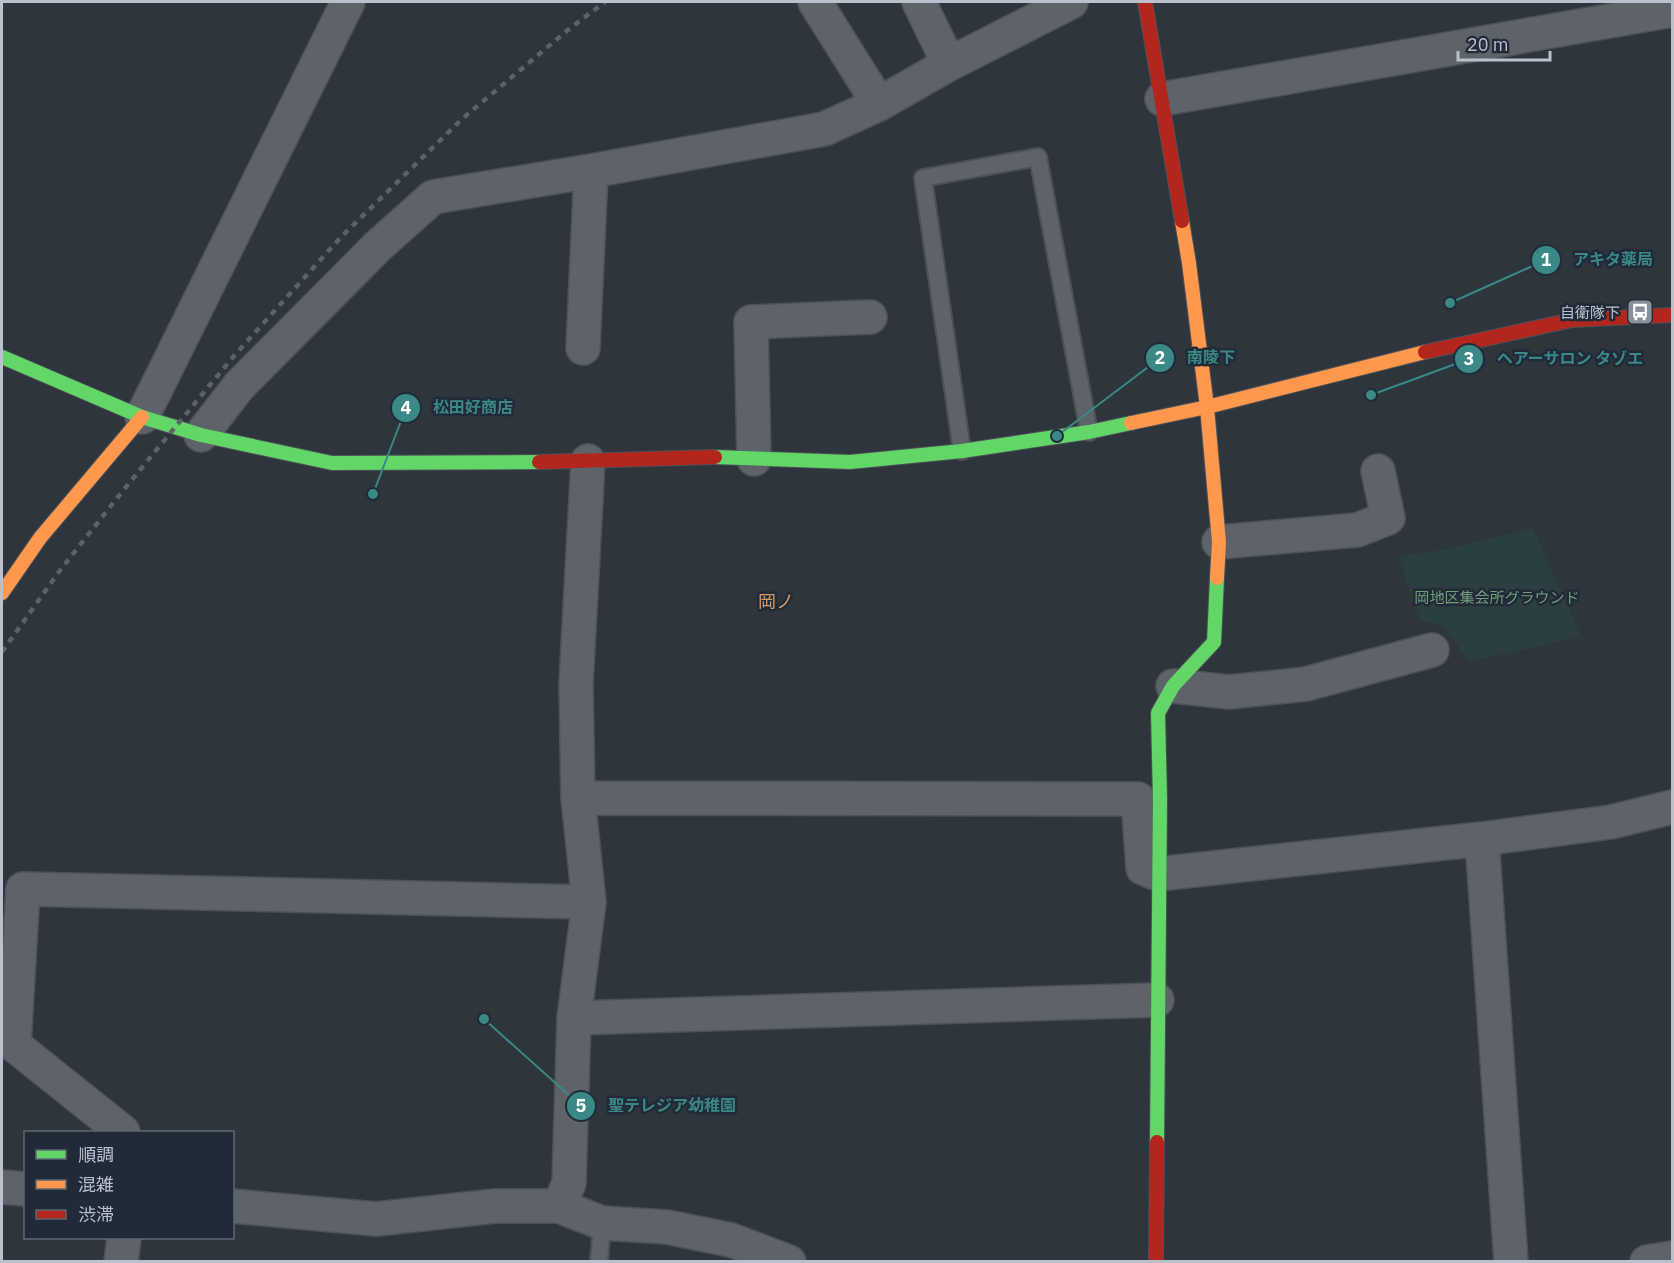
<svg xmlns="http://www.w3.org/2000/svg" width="1674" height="1263" font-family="'IBM Plex Sans','Noto Sans JP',sans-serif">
  <rect width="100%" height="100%" fill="#2e353d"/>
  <!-- green -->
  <path fill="#2b3f43" d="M1533 529 1581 637 1469 662 1445 628 1419 619 1398 556 1436 551Z"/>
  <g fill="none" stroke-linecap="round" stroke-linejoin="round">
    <defs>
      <path id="lane" d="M962 451 923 178 1038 157 1089 432
        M599 1262 602 1223"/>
      <path id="street" d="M815 2 879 104
        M919 2 949 64
        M1162 99 1672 10
        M583 348 591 171
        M142 417 348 2
        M201 435 239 386 378 246 433 197 591 171 824 129 879 104 949 64 1071 2
        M754 459 751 322 870 317
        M1219 542 1357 530 1388 518 1378 471
        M1173 686 1229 692 1306 684 1432 650
        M578 798 1138 799 1143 868 1158 874 1482 839 1611 822 1672 807
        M1482 839 1511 1262
        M574 1018 1157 1000
        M123 1132 14 1045 23 889 589 902
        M2 1187 26 1189
        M232 1206 376 1219 495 1206H559L602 1223 667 1227 731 1240 789 1262
        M559 1206 569 1183 574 1018 589 902 578 798 576 684 588 461
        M121 1262 124 1238
        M1647 1262 1672 1258"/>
      <path id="fast" d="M2 357 142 417 201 435 332 463 539 462
        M715 457 850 462 962 451 1089 432 1131 423
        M1157 1142 1160 799 1158 713 1173 686 1214 642 1217 578"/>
      <path id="slow" d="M1182 221 1189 263 1207 407 1219 542 1217 578
        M1131 423 1207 407 1425 352
        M2 593 40 538 142 417"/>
      <path id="jam" d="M1145 2 1182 221
        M1425 352 1572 320 1672 315
        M539 462 715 457
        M1156 1262 1157 1142"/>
    </defs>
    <!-- lane casing -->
    <use href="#lane" stroke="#4d5157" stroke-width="20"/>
    <!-- street casing -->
    <use href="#street" stroke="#4d5157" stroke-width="36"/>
    <!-- fast casing -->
    <use href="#fast" stroke="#4d5157" stroke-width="16"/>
    <!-- slow casing -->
    <use href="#slow" stroke="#4d5157" stroke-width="16"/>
    <!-- jam casing -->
    <use href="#jam" stroke="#4d5157" stroke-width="16"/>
    <!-- lane -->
    <use href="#lane" stroke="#5e636a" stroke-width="16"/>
    <!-- street -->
    <use href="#street" stroke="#5e636a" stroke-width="33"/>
    <!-- fast -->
    <use href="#fast" stroke="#63d668" stroke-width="14"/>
    <!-- slow -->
    <use href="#slow" stroke="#ff974d" stroke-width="14"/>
    <!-- jam -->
    <use href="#jam" stroke="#b3261e" stroke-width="14"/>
    <!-- rail -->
    <path stroke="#5d6268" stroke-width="4.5" stroke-dasharray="6 6" stroke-linecap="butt" d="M2 652 58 573 121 493 233 357 341 237 462 119 569 29 605 2"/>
  </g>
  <!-- icons -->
  <defs>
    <symbol id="bus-square" viewBox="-11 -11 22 22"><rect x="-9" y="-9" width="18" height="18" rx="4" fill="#89909a" stroke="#212b38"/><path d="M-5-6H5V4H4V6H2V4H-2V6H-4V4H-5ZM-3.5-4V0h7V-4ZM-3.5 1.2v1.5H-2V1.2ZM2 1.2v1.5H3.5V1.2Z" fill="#fff"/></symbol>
  </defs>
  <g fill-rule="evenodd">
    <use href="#bus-square" x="1625" y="297" width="30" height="30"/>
  </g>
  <g text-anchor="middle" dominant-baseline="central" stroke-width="5" stroke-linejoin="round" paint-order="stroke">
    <!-- poi labels -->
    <g font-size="15" fill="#bac1cc" stroke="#212b38" text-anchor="end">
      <text x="1620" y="312">自衛隊下</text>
    </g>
    <!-- park labels -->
    <g font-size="15" fill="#719d7b" stroke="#212b38">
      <text x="1497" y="597">岡地区集会所グラウンド</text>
    </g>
    <!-- quarter labels -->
    <g font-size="18" fill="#d59a6c" stroke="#212b38">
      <text x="776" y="601">岡ノ</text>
    </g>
  </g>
  <!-- callouts -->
  <path fill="none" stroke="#3a8986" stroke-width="2" d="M1450 303L1546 260M1057 436L1160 358M1371 395L1469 359M373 494L406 408M484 1019L581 1106"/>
  <g fill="#3a8986" stroke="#212b38" stroke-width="2">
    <circle cx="1450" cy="303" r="6"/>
    <circle cx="1057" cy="436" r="6"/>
    <circle cx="1371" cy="395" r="6"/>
    <circle cx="373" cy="494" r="6"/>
    <circle cx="484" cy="1019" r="6"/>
    <circle cx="1546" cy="260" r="15"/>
    <circle cx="1160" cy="358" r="15"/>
    <circle cx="1469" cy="359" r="15"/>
    <circle cx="406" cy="408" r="15"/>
    <circle cx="581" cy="1106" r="15"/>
  </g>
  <g font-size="18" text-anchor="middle" font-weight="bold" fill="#fff">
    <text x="1546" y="266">1</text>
    <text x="1160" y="364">2</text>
    <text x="1469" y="365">3</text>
    <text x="406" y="414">4</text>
    <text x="581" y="1112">5</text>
  </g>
  <g font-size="16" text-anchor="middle" font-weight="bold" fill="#3a8986" stroke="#212b38" stroke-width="5" stroke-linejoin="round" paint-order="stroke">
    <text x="1613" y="265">アキタ薬局</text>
    <text x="1211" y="363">南陵下</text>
    <text x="1570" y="364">ヘアーサロン タゾエ</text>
    <text x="473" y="413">松田好商店</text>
    <text x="672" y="1111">聖テレジア幼稚園</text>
  </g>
  <!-- border -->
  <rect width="1674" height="1263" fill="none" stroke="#bac1cc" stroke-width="6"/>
  <!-- legend -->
  <rect x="24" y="1131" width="210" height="108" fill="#212b38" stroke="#5e6773" stroke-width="1.5"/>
  <rect x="36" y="1150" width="30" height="9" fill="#63d668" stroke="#5e6773" stroke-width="1.5"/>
  <text x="78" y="1161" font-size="18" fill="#bac1cc">順調</text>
  <rect x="36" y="1180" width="30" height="9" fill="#ff974d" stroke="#5e6773" stroke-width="1.5"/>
  <text x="78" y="1191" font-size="18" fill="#bac1cc">混雑</text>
  <rect x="36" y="1210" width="30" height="9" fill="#b3261e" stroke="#5e6773" stroke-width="1.5"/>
  <text x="78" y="1221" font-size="18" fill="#bac1cc">渋滞</text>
  <!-- scale -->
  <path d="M1458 51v9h92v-9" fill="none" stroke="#bac1cc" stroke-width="3"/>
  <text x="1467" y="51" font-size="18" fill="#bac1cc" stroke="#212b38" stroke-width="4.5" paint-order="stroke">20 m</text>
</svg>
